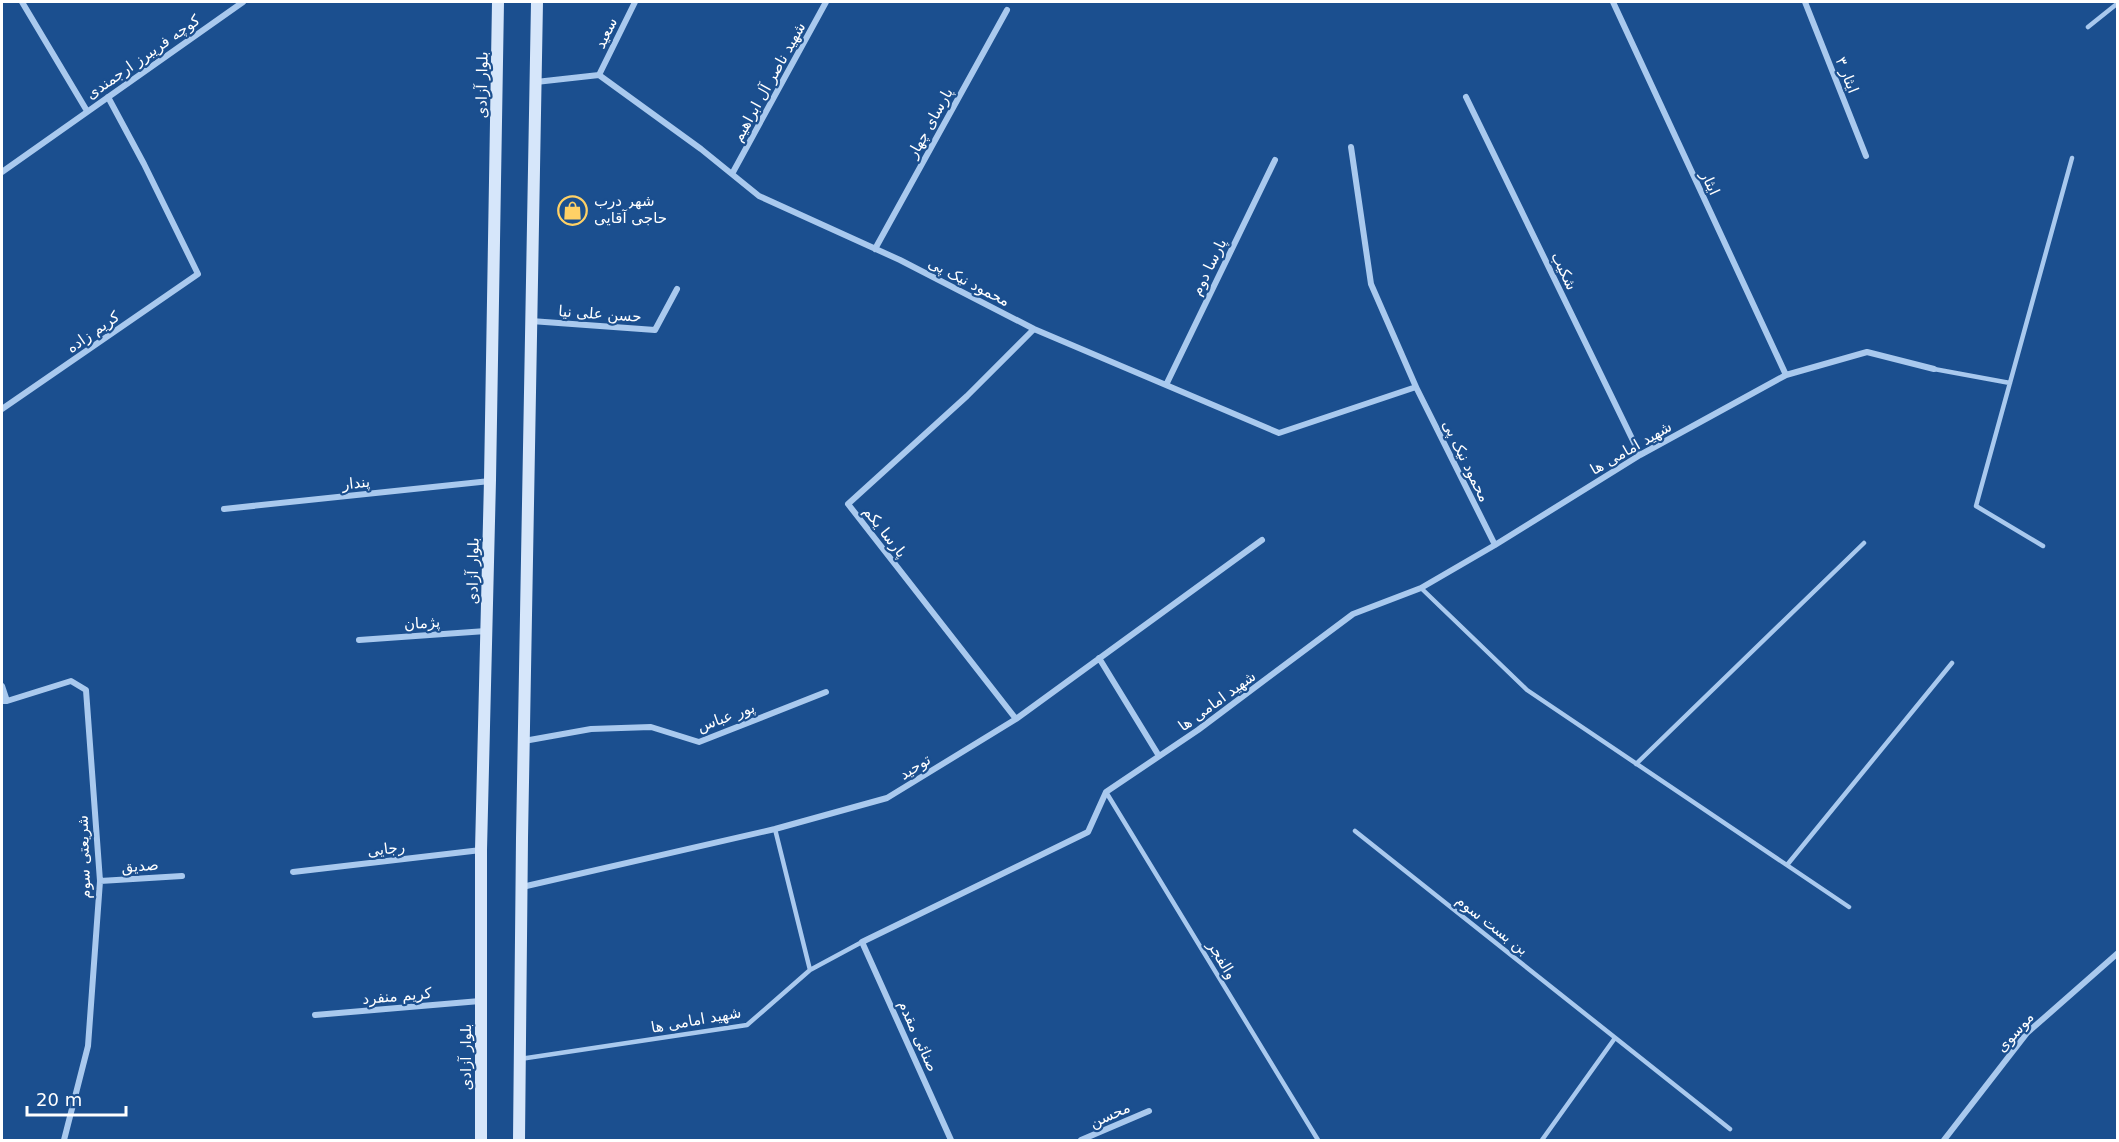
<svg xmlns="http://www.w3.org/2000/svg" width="2119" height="1142" font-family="'DejaVu Sans','Noto Sans Arabic',sans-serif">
  <rect width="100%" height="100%" fill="#1b4f8f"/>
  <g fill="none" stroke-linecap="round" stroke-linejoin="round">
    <!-- lane -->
    <path stroke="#a9c9ee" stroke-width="4.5" d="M2088 27 2118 3
      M1934 369 2010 383
      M2043 546 1976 506 2072 158
      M1421 588 1527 690 1849 907
      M1636 764 1864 543
      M1106 792 1318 1140
      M775 829 810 970
      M1355 831 1730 1129
      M1787 865 1952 663
      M520 1059 747 1025 810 970 862 942
      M1542 1140 1615 1038"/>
    <!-- street -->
    <path stroke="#a9c9ee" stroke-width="6" d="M22 2 87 111
      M1613 2 1786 375
      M1805 2 1866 156
      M599 75 635 2
      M536 82 599 75 701 149 759 196 900 260 1034 329 1279 433 1416 387 1495 545
      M1466 97 1640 455
      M1351 147 1371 284 1416 387
      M2 172 243 2
      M732 174 826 2
      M875 249 1007 10
      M531 321 655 330 677 289
      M1166 385 1275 160
      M2 409 198 274 144 164 108 97
      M224 509 490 481
      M359 640 486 631
      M1099 658 1159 756
      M2 686 7 701
      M2 701H7L71 681 86 690 100 881 88 1046 64 1140
      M1016 719 848 504 967 396 1034 329
      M524 741 591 729 651 727 699 742 826 692
      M293 872 481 850
      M100 881 182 876
      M522 887 775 829 887 798 1016 719 1262 540
      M315 1015 480 1001
      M951 1140 862 942 1088 832 1106 792 1198 730 1353 614 1421 588 1495 545 1640 455 1786 375 1867 352 1934 369
      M1081 1140 1149 1111
      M1944 1140 2027 1033 2118 953"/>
    <!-- secondary -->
    <path stroke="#d6e6fa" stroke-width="12" d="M481 1140V850L490 480 498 2
      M519 1140 522 838 537 2"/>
  </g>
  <!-- icons -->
  <defs>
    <symbol id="shop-ring" viewBox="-11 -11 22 22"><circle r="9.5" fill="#1b4f8f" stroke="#ffd166" stroke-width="1.5"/><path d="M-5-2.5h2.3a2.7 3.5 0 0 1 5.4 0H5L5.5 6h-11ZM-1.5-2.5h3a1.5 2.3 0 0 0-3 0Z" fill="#ffd166"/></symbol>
  </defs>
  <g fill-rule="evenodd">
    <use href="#shop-ring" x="556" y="194" width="33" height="33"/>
  </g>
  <g text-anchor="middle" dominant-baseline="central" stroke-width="4.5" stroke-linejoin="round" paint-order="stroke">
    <!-- street labels -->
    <g font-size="15" fill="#fff" stroke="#1b4f8f">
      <text transform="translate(606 33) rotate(-64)">سعید</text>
      <text transform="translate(143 57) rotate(-35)">کوچه فریبرز ارجمندی</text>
      <text transform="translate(1847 75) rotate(68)">ایثار ۳</text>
      <text transform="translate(769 82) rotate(-61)">شهید ناصر آل ابراهیم</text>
      <text transform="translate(482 85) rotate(-89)">بلوار آزادی</text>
      <text transform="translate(930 123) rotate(-61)">پارسای چهار</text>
      <text transform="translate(1710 183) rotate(65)">ایثار</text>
      <text transform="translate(1209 267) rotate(-64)">پارسا دوم</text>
      <text transform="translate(1564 271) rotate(64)">شکیب</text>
      <text transform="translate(969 282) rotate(27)">محمود نیک پی</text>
      <text transform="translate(600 314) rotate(4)">حسن علی نیا</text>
      <text transform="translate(93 332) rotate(-35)">کریم زاده</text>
      <text transform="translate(1631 448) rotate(-30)">شهید امامی ها</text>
      <text transform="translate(1466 461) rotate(64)">محمود نیک پی</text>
      <text transform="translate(356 483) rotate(-6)">پندار</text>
      <text transform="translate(885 532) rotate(52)">پارسا یکم</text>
      <text transform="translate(473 571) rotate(-89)">بلوار آزادی</text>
      <text transform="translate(422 623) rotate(-4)">پژمان</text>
      <text transform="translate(1217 701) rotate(-36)">شهید امامی ها</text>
      <text transform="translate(726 717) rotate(-20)">پور عباس</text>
      <text transform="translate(915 767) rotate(-32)">توحید</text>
      <text transform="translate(386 849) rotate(-7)">رجایی</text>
      <text transform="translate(84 857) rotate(-92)">شریعتی سوم</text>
      <text transform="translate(140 866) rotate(-4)">صدیق</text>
      <text transform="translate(1492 925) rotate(38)">بن بست سوم</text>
      <text transform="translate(1222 960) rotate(59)">والفجر</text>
      <text transform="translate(397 996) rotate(-5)">کریم منفرد</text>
      <text transform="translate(696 1020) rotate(-10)">شهید امامی ها</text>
      <text transform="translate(2015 1032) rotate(-48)">موسوی</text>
      <text transform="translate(918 1036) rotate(66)">صنائی مقدم</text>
      <text transform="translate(466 1057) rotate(-90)">بلوار آزادی</text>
      <text transform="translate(1110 1115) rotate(-24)">محسن</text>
    </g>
    <!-- poi labels -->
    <g font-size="15" fill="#fff" stroke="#1b4f8f" text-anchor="start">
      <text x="594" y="201">شهر درب<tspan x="594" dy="17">حاجی آقایی</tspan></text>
    </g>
  </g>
  <!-- border -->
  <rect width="2119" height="1142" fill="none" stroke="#ffffff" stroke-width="6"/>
  <!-- scale -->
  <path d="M27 1106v9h99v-9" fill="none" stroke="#ffffff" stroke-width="3"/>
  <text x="36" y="1106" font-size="18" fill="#ffffff" stroke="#1b4f8f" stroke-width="4.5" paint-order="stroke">20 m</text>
</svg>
